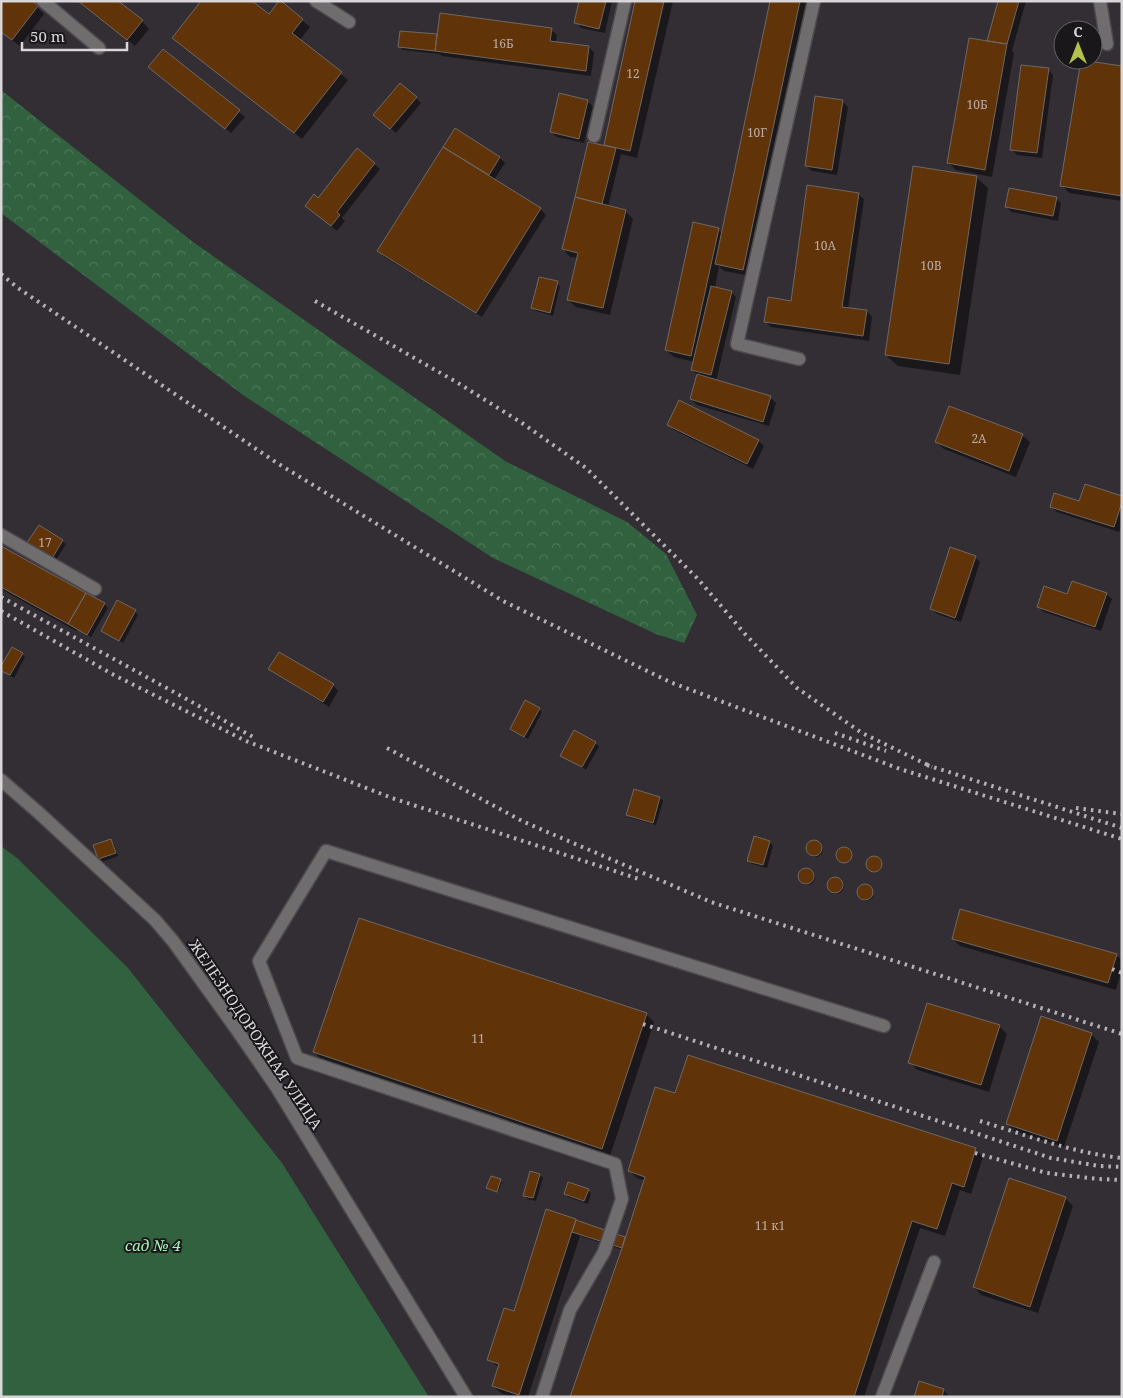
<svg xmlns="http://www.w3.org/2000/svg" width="1123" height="1398" font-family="'Noto Serif',serif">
  <defs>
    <pattern id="forest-crowns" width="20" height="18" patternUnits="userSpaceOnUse" patternTransform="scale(1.25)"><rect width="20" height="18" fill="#31613e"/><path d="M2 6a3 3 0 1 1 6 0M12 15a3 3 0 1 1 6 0" fill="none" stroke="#4e7759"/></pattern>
  </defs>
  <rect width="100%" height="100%" fill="#332e34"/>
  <!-- forest -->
  <path fill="url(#forest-crowns)" d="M1 90 193 242 505 461 627 522 666 554 697 615 684 643 656 634 493 558 243 395 1 213Z"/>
  <!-- garden -->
  <path fill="#31613e" d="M1 846 17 858 128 968 282 1163 429 1397H1Z"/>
  <!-- shadow -->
  <path fill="#0007" d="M1 1 37 7 44 14 20 46 1 32Z
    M78 1 142 21 149 29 135 46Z
    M581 1H612L605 33 581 28 576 22Z
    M637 1H673L637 158 621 154 608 207 625 211 633 219 610 315 576 307 568 300 578 258 570 257 563 249 608 147 605 145Z
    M772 1H808L750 276 724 271 719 266 715 288 731 292 736 297 716 381 770 397 776 403 769 426 697 405 691 399 698 376 692 370 694 362 674 357 666 350 718 229 722 233Z
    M999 1H1026L1012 51 1014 53 992 177 956 170 949 163 988 42Z
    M280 2 310 27 300 40 348 80 302 139 174 38 269 16Z
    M551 30 557 35 556 43 589 47 594 53 591 76 442 56 440 54 403 50 400 47 436 35 438 37Z
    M163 50 245 117 231 133 155 72Z
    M1122 68V201L1069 193 1062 185Z
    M1048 70 1053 75 1042 158 1017 155 1011 149Z
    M416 98 421 103 396 133 381 121Z
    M587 101 593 106 584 143 557 137 551 132Z
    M842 101 848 107 837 175 812 171 806 166Z
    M455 130 500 158 505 163 494 180 540 209 546 215 482 317 384 257 379 251Z
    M374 164 380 169 342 218 345 221 337 231 312 211 318 199Z
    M976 177 988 188 960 375 898 366 886 355Z
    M858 194 864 199 848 309 867 311 872 317 869 341 771 327 765 321 792 302Z
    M1056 198 1061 203 1058 221 1012 212 1006 207Z
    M557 283 560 286 553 316 536 311 533 308Z
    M680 402 759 441 764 446 753 469 674 430 668 424Z
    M1022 435 1030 442 1016 477 944 449 936 442Z
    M1122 497V524L1119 532 1057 512 1051 507Z
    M39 526 66 544 55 562 31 548Z
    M1 547 104 604 108 608 91 637 77 630 76 631 1 589Z
    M975 557 980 562 961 622 937 614 931 609Z
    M1106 594 1112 599 1101 631 1044 612 1038 607 1068 595Z
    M135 611 138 615 123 643 102 631Z
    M22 654 25 657 14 678 1 670Z
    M270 669 333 685 338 691 329 707 276 674Z
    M539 709 542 712 528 739 511 729Z
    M575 732 599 746 586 770 562 755Z
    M635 791 660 798 663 801 656 825 631 818 628 814Z
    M755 838 770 842 773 846 767 868 752 864 749 861Z
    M110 840 114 844 118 856 102 862 99 859Z
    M807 849a8 8 0 1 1 16 0a8 8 0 1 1-16 0Z
    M838 856a7 7 0 1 1 14 0a7 7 0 1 1-14 0Z
    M868 865a7 7 0 1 1 14 0a7 7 0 1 1-14 0Z
    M799 877a8 8 0 1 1 16 0a8 8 0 1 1-16 0Z
    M828 886a8 8 0 1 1 16 0a8 8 0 1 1-16 0Z
    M859 894a7 7 0 1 1 14 0a7 7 0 1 1-14 0Z
    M953 939 1116 955 1122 960V968L1116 990 960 946Z
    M646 1014 654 1022 610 1156 322 1060 314 1052Z
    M999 1026 1007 1034 989 1092 917 1070 910 1062Z
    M1091 1034 1099 1042 1064 1147 1015 1131 1007 1124Z
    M676 1095 975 1149 983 1157 971 1194 960 1190 945 1236 920 1228 864 1397H571L623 1250 580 1236 528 1397H512L501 1393 493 1386 499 1368 489 1359 514 1312 576 1220 578 1222 626 1239 645 1181 637 1178 629 1171Z
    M539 1175 543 1178 536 1201 527 1199 524 1195Z
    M492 1177 502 1182 498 1192 489 1189Z
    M1010 1180 1066 1199 1073 1206 1038 1313 981 1295 974 1287Z
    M588 1190 591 1193 588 1204 568 1197 565 1194Z
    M920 1383 944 1390 949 1397H915Z"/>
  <!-- building -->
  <path fill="#613309" stroke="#6f6863" d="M1 1H32L38 6 12 40 1 32Z
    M78 1H118L143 20 127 40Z
    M201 1H252L269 14 279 1H281L303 19 292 33 342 72 294 133 172 38Z
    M579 1H606L599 29 574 23Z
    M635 1H664L630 151 604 145Z
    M770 1H800L743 270 715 264Z
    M998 1H1019L1007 44 987 41Z
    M440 13 552 28 550 41 589 46 586 71 435 51Z
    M400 31 437 34 435 51 398 47Z
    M969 38 1007 44 985 170 947 163Z
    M163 49 240 110 225 129 148 67Z
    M1081 60 1122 66V196L1060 186Z
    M1021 65 1049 68 1037 153 1010 150Z
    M400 83 417 97 390 129 373 115Z
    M559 93 588 100 579 139 550 132Z
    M815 96 843 100 832 170 805 166Z
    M455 128 500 157 489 175 443 147Z
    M588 142 616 148 602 204 575 197Z
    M443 147 541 208 476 313 377 251Z
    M357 148 375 163 337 212 340 215 331 226 305 206 314 194 318 198Z
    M913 166 977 176 949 364 885 355Z
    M807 185 859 193 842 307 867 310 863 336 764 322 768 297 791 301Z
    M1009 188 1057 197 1053 216 1005 207Z
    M575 197 626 210 603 308 567 300 578 253 562 249Z
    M693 222 719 228 691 356 665 350Z
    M539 277 558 281 550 313 531 308Z
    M711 286 732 291 711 375 691 370Z
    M697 374 771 396 763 422 690 399Z
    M679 400 759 440 747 464 667 425Z
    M949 406 1023 434 1009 471 935 442Z
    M1085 484 1122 496V502L1114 527 1050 507 1054 493 1079 501Z
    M39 525 63 540 51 560 26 544Z
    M1 546 86 593 68 624 1 587Z
    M950 547 976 556 955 618 930 609Z
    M1072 581 1107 593 1095 627 1037 607 1044 586 1067 594Z
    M86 593 105 603 87 635 68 624Z
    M117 600 136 610 119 641 101 631Z
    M12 647 23 653 10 675 1 671V666Z
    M279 652 334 684 323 702 268 669Z
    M525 700 540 708 524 737 510 729Z
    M574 730 596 742 582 767 560 756Z
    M634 789 660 797 653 823 626 815Z
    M754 836 770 841 763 865 747 861Z
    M111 839 116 853 98 859 93 845Z
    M806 848a8 8 0 1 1 16 0a8 8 0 1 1-16 0Z
    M836 855a8 8 0 1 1 16 0a8 8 0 1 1-16 0Z
    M866 864a8 8 0 1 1 16 0a8 8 0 1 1-16 0Z
    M798 876a8 8 0 1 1 16 0a8 8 0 1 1-16 0Z
    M827 885a8 8 0 1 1 16 0a8 8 0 1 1-16 0Z
    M857 892a8 8 0 1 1 16 0a8 8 0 1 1-16 0Z
    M960 909 1117 954 1108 983 952 939Z
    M359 918 647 1013 602 1149 313 1052Z
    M927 1003 1000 1025 981 1085 908 1063Z
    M1041 1016 1092 1033 1057 1141 1006 1124Z
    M688 1055 976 1148 964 1187 952 1183 937 1229 912 1221 854 1397H570L622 1248 645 1177 628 1171 655 1087 675 1093Z
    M530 1171 540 1174 533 1198 523 1196Z
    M491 1176 501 1179 497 1192 486 1188Z
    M1009 1178 1066 1197 1030 1307 973 1287Z
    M568 1182 589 1189 584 1201 564 1194Z
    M546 1209 576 1219 519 1395 492 1386 499 1364 487 1360 504 1308 514 1311Z
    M576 1220 625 1237 622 1248 572 1232Z
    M919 1381 944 1389 942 1397H914Z"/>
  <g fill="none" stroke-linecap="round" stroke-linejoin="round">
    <defs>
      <path id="minor" d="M43 1 99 48
        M316 1 349 22
        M1100 1 1107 44
        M594 136 625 1
        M799 359 737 344 814 1
        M1 535 95 589
        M1 780 39 813 155 920 173 941 237 1030 277 1088 466 1397
        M542 1397 570 1310 604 1252 622 1199 615 1164 297 1058 259 961 326 851 884 1026
        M882 1397 934 1262"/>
    </defs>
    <!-- minor casing -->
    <use href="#minor" stroke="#4e494e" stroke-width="15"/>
    <!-- minor -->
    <use href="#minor" stroke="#706d6f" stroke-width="12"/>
    <!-- rail -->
    <path stroke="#b5b1b5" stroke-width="4" stroke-dasharray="2.5 5" stroke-linecap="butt" d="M1 274 18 288 277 463 503 601 670 682 900 769 1122 839
      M315 301 458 383 522 423 586 468 698 579 745 634 797 688 862 733 932 767
      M1 597 183 697 253 737
      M1 611 114 675 246 741 392 798 642 880
      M835 733 886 751
      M387 748 524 822 711 902 1122 1034
      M927 765 1122 828
      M1076 808 1122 814
      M1112 969 1122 973
      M643 1024 1051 1158 1099 1166 1122 1167
      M980 1121C1026 1135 1073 1153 1122 1158
      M975 1153 1047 1173 1098 1179 1122 1180"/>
  </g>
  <g text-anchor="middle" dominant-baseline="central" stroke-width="4" stroke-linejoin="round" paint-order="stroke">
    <!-- number labels -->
    <g font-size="12" fill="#bbada5">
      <text x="503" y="43">16Б</text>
      <text x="633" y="73">12</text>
      <text x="977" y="104">10Б</text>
      <text x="757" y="132">10Г</text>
      <text x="825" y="245">10А</text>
      <text x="931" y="265">10В</text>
      <text x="979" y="438">2А</text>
      <text x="45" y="542">17</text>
      <text x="478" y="1038">11</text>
      <text x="770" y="1225">11 к1</text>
    </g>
    <!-- street labels -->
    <g font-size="15" fill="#d9d6d9" stroke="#19171a">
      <text transform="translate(256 1034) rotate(56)">ЖЕЛЕЗНОДОРОЖНАЯ УЛИЦА</text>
    </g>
    <!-- park labels -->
    <g font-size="15" font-style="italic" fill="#a4f3b6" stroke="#19171a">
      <text x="153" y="1245">сад № 4</text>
    </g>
  </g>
  <!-- border -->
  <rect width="1123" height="1398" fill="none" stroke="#d9d6d9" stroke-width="5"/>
  <!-- north arrow -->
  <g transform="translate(1078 45)"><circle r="24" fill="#19171a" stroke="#666366"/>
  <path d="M0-4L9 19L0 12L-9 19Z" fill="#b3c24b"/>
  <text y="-8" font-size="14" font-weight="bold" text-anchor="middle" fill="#d9d6d9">С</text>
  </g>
  <!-- scale -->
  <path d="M22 42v8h105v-8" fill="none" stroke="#d9d6d9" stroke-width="2.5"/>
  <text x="30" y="42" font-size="15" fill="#d9d6d9" stroke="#19171a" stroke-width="4" paint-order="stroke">50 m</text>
</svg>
